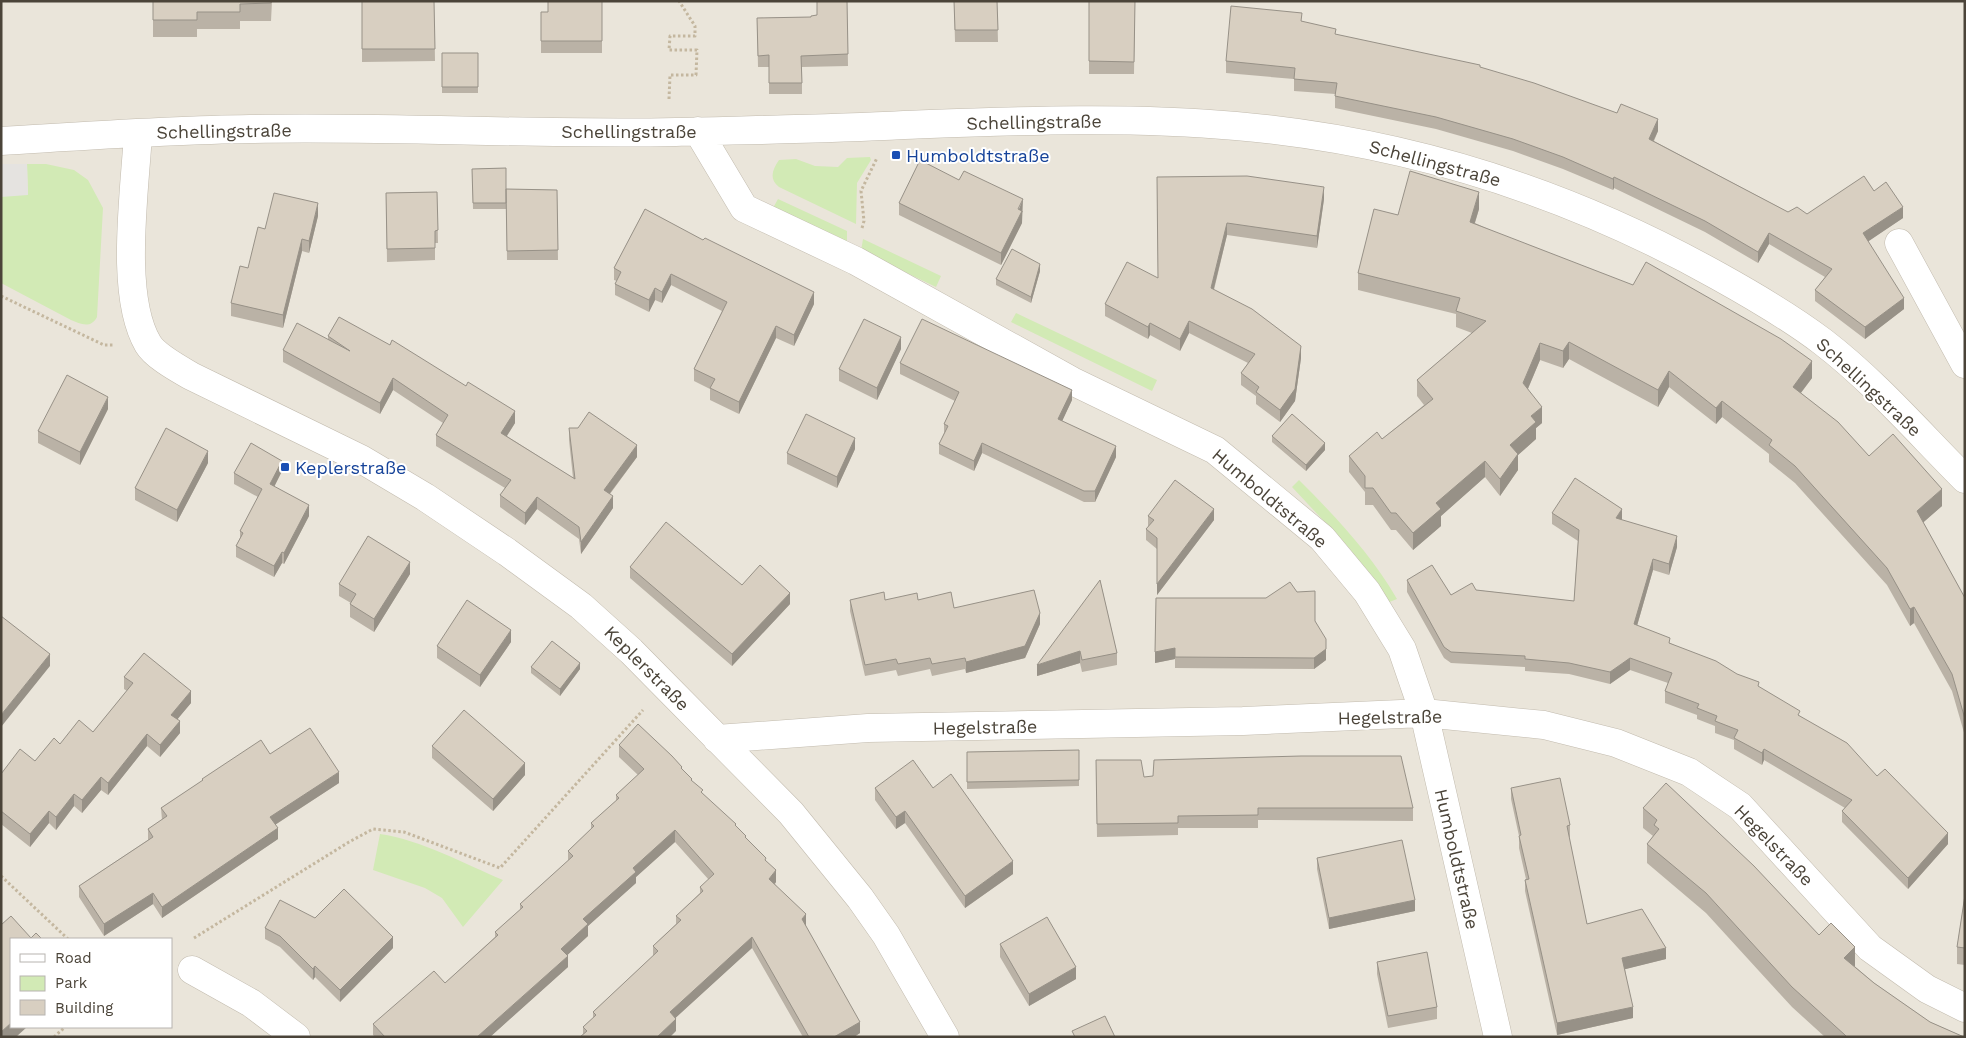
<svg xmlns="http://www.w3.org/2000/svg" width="1966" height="1038" font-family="'Work Sans',sans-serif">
  <rect width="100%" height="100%" fill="#f6f3ec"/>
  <!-- residential -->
  <path fill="#eae5da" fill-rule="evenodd" d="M1 1H1965V1037H1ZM11 939H171V1027H11Z"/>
  <!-- green -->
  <path fill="#d2eab5" d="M870 157 871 160 857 183 856 224 779 187C769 179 772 170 779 160L796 159 815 166 838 167 847 158Z
    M27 164H46L74 170 88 180 103 208 97 317C91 329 80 324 71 320L1 283V195L28 194Z
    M778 199 847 231V244L773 208Z
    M863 239 941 276 936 287 861 251Z
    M1016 313 1157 380 1152 391 1011 322Z
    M1299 480C1335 516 1371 554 1397 599L1387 603 1350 549 1292 487Z
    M380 834C421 840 465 864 503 880L463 927 442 898 425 888 373 870Z"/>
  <!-- parking -->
  <path fill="#e5e3e0" d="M1 164H27L28 195 1 197Z"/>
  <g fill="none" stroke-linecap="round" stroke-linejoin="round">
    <defs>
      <path id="minor" d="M698 131 744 208 856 261 1072 381 1215 450 1322 538 1367 592 1402 649 1424 713 1498 1037
        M138 133C135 191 119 295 148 344 155 356 179 369 191 376L361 459 425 497 507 552 581 606 631 651 791 813 860 898 886 935 945 1037
        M1 141C84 136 167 130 250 129 392 126 534 135 676 132 752 130 828 129 904 125 1014 121 1126 116 1236 126 1407 141 1568 192 1718 276 1754 296 1790 317 1823 342 1875 382 1919 433 1965 479
        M1899 243 1965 364
        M717 739 868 728 1243 721 1424 713 1544 725 1616 743 1689 772 1740 806 1870 948 1927 989 1965 1008
        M192 970 251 1003 296 1037"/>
    </defs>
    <!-- minor casing -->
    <use href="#minor" stroke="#c2bbae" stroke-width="29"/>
    <!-- path -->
    <path stroke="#c4b79f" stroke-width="3" stroke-dasharray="2.5 2.5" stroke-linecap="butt" d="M669 99 670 75H696L697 50H669L670 36H695V26L679 1
      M862 228 864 221 861 191 877 158
      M1 296 104 345H113
      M1 876 68 939
      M194 938 349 842 373 829 404 832 500 868 643 710
      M54 1037 65 1027"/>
    <!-- minor -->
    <use href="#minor" stroke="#fff" stroke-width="28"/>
  </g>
  <!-- wall -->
  <path fill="#bab2a6" d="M153 1H272L271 21H240V29H197V37H153Z
    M362 1H434L435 61 362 62Z
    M602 1V53H541V12H548Z
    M847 1 848 66 802 67V94H769V67H758L757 18 811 17 817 15Z
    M954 1H997L998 42H955Z
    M1089 1H1135L1134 74H1089Z
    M1302 21 1336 35 1480 67 1658 131 1654 141 1788 212 1807 214 1874 191 1903 218 1868 241 1904 309 1865 339 1815 301V290L1825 277 1769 244 1758 263 1705 232 1614 188 1613 190 1563 169 1513 151 1436 129 1335 108V94L1294 91V79L1226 73V61Z
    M442 53H478V93H442Z
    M506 168V209H473L472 169Z
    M1157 177 1324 199 1317 248 1227 235 1214 290 1301 358 1295 401 1280 422 1256 404V396L1241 385V373L1248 363 1189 333 1180 351 1150 335 1148 339 1105 316V304L1158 278Z
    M506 189 557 190 558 260H507Z
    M437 192 438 243H435V260L387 262 386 193Z
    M899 203 1023 211 1022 213V223L1001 265 899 215Z
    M645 209 814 304 794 346 776 338 739 414 710 400V389L694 381V369L722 311 671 285 662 303 655 300 649 312 615 295V284L617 281 614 280V268Z
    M1479 209 1475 223 1812 378 1801 393 1869 456 1942 506 1923 522 1965 598V736L1952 691 1914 623 1910 626 1887 585 1795 483 1769 462V454L1722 417 1716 424 1669 387 1658 407 1569 359 1563 368 1540 360 1528 389 1542 423 1536 428V439L1518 455V470L1500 496 1485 477 1441 516V526L1413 550 1396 530H1391L1373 505H1365V492L1349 472V456L1382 439 1424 405 1417 396V380L1472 333 1456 327V314L1358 290V273L1398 215Z
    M318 216 309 253 302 251 283 328 231 316V303L248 268 265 229Z
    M1040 271 1031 303 996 285V279Z
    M328 336 515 423 507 436 573 478 569 440V428L637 457 610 494 613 508 581 554 579 539 537 509 525 525 500 507V495L505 488 436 446V435L443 423 393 390 380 414 283 362V350L328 340Z
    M901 349 877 400 839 381V369Z
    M900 363 1072 400 1062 421 1116 457 1095 502H1084L982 453 974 471 939 454V444L944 433V424L955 401 900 374Z
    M108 409 80 465 38 443V431Z
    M1272 436 1325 450 1306 471 1272 442Z
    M855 449 837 488 787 464V453Z
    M208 463 177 522 135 500V488Z
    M282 471 274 487 309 516 284 564 282 563 274 577 236 557V546L240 538V531L258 497 234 484V473Z
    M1552 513 1622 520 1677 547 1669 575 1653 570 1637 626 1670 643 1759 687 1800 716 1877 776 1948 844 1908 889 1842 822V811L1845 808 1764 760 1762 765 1734 749V740L1715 733V726L1697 719V715L1665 703V691L1668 683 1630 670 1610 684 1569 674 1525 671V667L1451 663 1444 658 1407 592V580L1451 595 1476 590 1574 601 1578 541 1552 524Z
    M1148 516 1214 520 1157 595V549L1146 540V529L1148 527Z
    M630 567 742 585 790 604 732 666 630 578Z
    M410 574 374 632 350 617V604L351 603 339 596V584Z
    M1100 580 1117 653V665L1082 672 1080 663 1037 676Z
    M1156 598 1315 621 1326 650V660L1314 669 1175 668V659L1155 663Z
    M850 600H918L954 608 1040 624 1025 658 966 673 965 669 932 676 930 669 898 676 896 670 865 676 850 611Z
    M511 642 480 687 437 658V646Z
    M531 667 580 669 560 696 531 673Z
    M124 677 191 703 177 719 180 733 160 757 147 746 108 795 101 790 82 813 74 806 56 830 49 823 30 847 1 824V774L35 761 60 744 93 732 127 691 124 689Z
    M619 745 682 769 703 794 736 827 766 861 776 882 775 884 806 926 860 1033 854 1037H803L752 948 675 1018 676 1031 583 1034V1027L593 1018V1012L653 956V946L676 924V916L700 893V887L709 880 675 842 636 877V883L588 926V936L567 955 568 967 490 1037H375L373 1035V1024L445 983 495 937V932L520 910V904L568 861V851L591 829V823L616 801V795L638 775 619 757Z
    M432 746 525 775 493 811 432 758Z
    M1079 750V786L967 789V752Z
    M270 754 339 783 275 825 278 839 162 918 153 904 104 936 79 897V886L148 840V829L162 820 161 808 202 781V779Z
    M1096 760 1144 777 1413 808V821L1258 820V828H1178V835L1097 837Z
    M875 788H933L1013 874 965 908 905 823 896 829 875 800Z
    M1511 788 1570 825V837H1569L1587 924 1666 959 1625 969 1633 1018 1557 1035 1525 891V880L1526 879 1519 848V836L1511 799Z
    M1643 808 1819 935 1874 983 1930 1022 1964 1037H1825L1792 1007 1706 913 1647 863V844L1653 836 1643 828Z
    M1317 858 1415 911 1329 929 1317 869Z
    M1965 895V965L1957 964V947Z
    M315 918 393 948 340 1002 315 977 313 980 280 947 265 939V928Z
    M1000 944 1076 979 1029 1006 1000 957Z
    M1377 962 1437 1007V1019L1388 1028 1377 974Z"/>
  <!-- shaded-wall -->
  <path fill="#979187" d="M1658 119V131L1649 150V139Z
    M1614 177V188L1613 190V179Z
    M1324 187V199L1317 248V236Z
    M1479 192V209L1470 238V222Z
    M1023 199 1022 223 1001 265V253Z
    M318 203V216L309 253V241Z
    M1903 207V218L1863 245V233Z
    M1227 223V235L1211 300V288Z
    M1769 233V244L1758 263V252Z
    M302 239V251L283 328V315Z
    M1040 264V271L1031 303V297Z
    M671 274V285L662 303V292Z
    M655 288V300L649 312V300Z
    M814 292V304L794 346V335Z
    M1904 298V309L1865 339V327Z
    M1189 321V333L1180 351V339Z
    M1150 323V335L1148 339V327Z
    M776 326V338L739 414V402Z
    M901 337V349L877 400V388Z
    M1569 342V359L1563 368V351Z
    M1540 343V360L1523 400V383Z
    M1301 346V358L1295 401 1280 422V410Z
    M1812 361V378L1793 403V387Z
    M1669 371V387L1658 407V390Z
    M393 378V390L380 414V403Z
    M1072 390V400L1058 430V419Z
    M108 397V409L80 465V452Z
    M1722 401V417L1716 424V408Z
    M1542 407V423L1536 428V439L1518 455V470L1500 496V479L1510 445 1531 416Z
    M515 411V423L501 445V433Z
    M855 438V449L837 488V477Z
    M982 443V453L974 471V461Z
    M1325 443V450L1306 471V465Z
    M637 445V457L604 501V490Z
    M1116 446V457L1095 502V491Z
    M208 451V463L177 522V510Z
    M282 461V471L270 495V484Z
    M1485 461V477L1441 516V526L1413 550V533L1436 503Z
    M1942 489V506L1917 528V511Z
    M613 496V508L581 554V542Z
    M537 497V509L525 525V513Z
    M309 505V516L284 564V553Z
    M1214 509V520L1157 595V584Z
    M1622 509V521L1616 518Z
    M1677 536V547L1669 575V564Z
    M282 552V563L274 577V566Z
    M1653 559V570L1634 636V624Z
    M410 562V574L374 632V619Z
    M790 593V604L732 666V654Z
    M1914 607V623L1910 626V609Z
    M1040 613V624L1025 658 966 673V662Z
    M511 630V642L480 687V675Z
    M1326 639V660L1314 669V658Z
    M1175 648V659L1155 663V652Z
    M1080 651V663L1037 676V665Z
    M50 654V666L1 727V715Z
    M1630 658V670L1610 684V672Z
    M580 663V669L560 696V689Z
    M191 691V703L171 727V715Z
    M180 721V733L160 757V745Z
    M147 734V746L108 795V783Z
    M1764 749V760L1762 765V753Z
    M525 763V775L493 811V799Z
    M339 772V783L270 828V817Z
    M101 777V790L82 813V800Z
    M74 794V806L56 830V817Z
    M49 811V823L30 847V834Z
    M905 811V823L896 829V817Z
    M278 828V839L162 918V907Z
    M675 830V842L636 877V883L588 926V936L561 961V949L583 919 633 868Z
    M1948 833V844L1908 889V878Z
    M1013 861V874L965 908V896Z
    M776 870V882L769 890V879Z
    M153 893V904L104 936V924Z
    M1415 900V911L1329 929V918Z
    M806 914V926L802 931V919Z
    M393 937V948L340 1002V990Z
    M752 937V948L670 1023V1012Z
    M1855 947V966L1844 977V958Z
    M1666 948V959L1622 970V958Z
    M568 956V967L490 1037H477Z
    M315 966V977L313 980V969Z
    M1076 967V979L1029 1006V994Z
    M1633 1007V1018L1557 1035V1023Z
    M676 1019V1031L670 1037H657Z
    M860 1022V1033L854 1037H834Z
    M11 1023V1027H27L16 1037H1V1032Z"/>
  <!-- building -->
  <path fill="#d8cfc1" stroke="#979187" d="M153 1H271V3L240 4V12H197V20H153Z
    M362 1H434L435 49H362Z
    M548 1H602V41H541V12H548Z
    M817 1H847L848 54 801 56 802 83H769V55L758 56 757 18 811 17V16L817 15Z
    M954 1H997L998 30H955Z
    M1089 1H1135L1134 62 1089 61Z
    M1231 6 1302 13 1301 21 1336 29 1335 34 1480 65V67L1534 83 1617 113 1621 104 1658 119 1649 139 1788 212 1797 207 1807 214 1864 176 1874 191 1886 182 1903 207 1863 233 1904 298 1865 327 1815 290 1832 269 1769 233 1758 252 1705 221 1614 177 1613 179 1563 157 1513 139 1436 117 1335 96 1337 83 1294 79 1295 68 1226 61Z
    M442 53H478V87H442Z
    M920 160 959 180 964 171 1023 199 1018 209 1022 211 1001 253 899 203Z
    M506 168V203H473L472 169Z
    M1410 171 1479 192 1470 222 1633 285 1646 262 1781 339 1812 361 1793 387 1838 422 1869 456 1893 434 1942 489 1917 511 1965 598V719L1952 674 1914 607 1910 609 1887 568 1795 466 1769 445 1772 440 1722 401 1716 408 1669 371 1658 390 1569 342 1563 351 1540 343 1523 383 1542 407 1531 416 1536 422 1510 445 1518 454 1500 479 1485 461 1436 503 1441 509 1413 533 1396 513H1391L1373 488H1365V476L1349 456 1377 432 1382 439 1433 399 1417 380 1486 321 1456 311 1460 298 1358 273 1374 209 1398 215Z
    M1247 176 1324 187 1317 236 1227 223 1211 288 1252 309 1301 346 1295 389 1280 410 1256 392 1259 387 1241 373 1255 354 1189 321 1180 339 1150 323 1148 327 1105 304 1127 262 1158 278 1157 177Z
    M506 189 557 190 558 250 507 251Z
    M437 192 438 230 435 231V248L387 249 386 193Z
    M274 193 318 203 309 241 302 239 283 315 231 303 240 266 248 268 258 227 265 229Z
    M645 209 703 240 705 238 814 292 794 335 776 326 739 402 710 388 715 379 694 369 727 302 671 274 662 292 655 288 649 300 615 284 621 272 614 268Z
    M1012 249 1040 264 1031 297 996 279Z
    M339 317 390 345 392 340 466 386 468 382 515 411 501 433 575 479 569 428H578L589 412 637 445 604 490 613 496 581 542 579 527 537 497 525 513 500 495 511 480 436 435 448 415 393 378 380 403 283 350 297 323 350 351 328 336Z
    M864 319 901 337 877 388 839 369Z
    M922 319 1072 390 1058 419 1116 446 1095 491H1084L982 443 974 461 939 444 948 426 944 424 959 392 900 363Z
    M67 375 108 397 80 452 38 431Z
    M806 414 855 438 837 477 787 453Z
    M1292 414 1325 443 1306 465 1272 436Z
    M166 428 208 451 177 510 135 488Z
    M251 443 282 461 270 484 309 505 284 553 282 552 274 566 236 546 243 533 240 531 262 489 234 473Z
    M1575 478 1622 509 1616 518 1677 536 1669 564 1653 559 1634 624 1670 638 1669 643 1716 661 1737 674 1759 682 1758 686 1800 711 1798 715 1847 743 1877 776 1885 769 1948 833 1908 878 1842 811 1852 800 1764 749 1762 753 1734 738 1738 730 1715 721 1717 716 1697 708 1699 704 1665 691 1672 673 1630 658 1610 672 1569 663 1525 659V656L1451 652 1444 647 1407 580 1432 565 1451 595 1472 583 1476 590 1574 601 1579 530 1552 513Z
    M1175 480 1214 509 1157 584V538L1146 529 1154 520 1148 516Z
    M666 522 742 585 760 565 790 593 732 654 630 567Z
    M368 536 410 562 374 619 350 604 356 594 339 584Z
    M1100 580 1117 653 1082 660 1080 651 1037 665Z
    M1290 582 1297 592 1315 591V621L1326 639V649L1314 658 1175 657V648L1155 652 1156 598H1266Z
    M1034 590 1040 613 1025 646 966 662 965 658 932 664 930 658 898 664 896 659 865 665 850 600 884 592 885 600 917 593 918 600 951 592 954 608Z
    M467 600 511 630 480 675 437 646Z
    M1 616 50 654 1 715Z
    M552 641 580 663 560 689 531 667Z
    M144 653 191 691 171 715 180 721 160 745 147 734 108 783 101 777 82 800 74 794 56 817 49 811 30 834 1 811V774L20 749 35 761 54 738 60 744 79 720 93 732 133 683 124 677Z
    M464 710 525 763 493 799 432 746Z
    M638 724 672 756 682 767 681 768 692 779 691 780 703 790 701 792 736 824 735 825 746 836 745 837 766 858 765 860 776 870 769 879 806 914 802 919 860 1022 834 1037H809L752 937 670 1012 676 1019 657 1037H580L587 1031 583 1027 596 1015 593 1012 658 951 653 946 681 920 676 916 703 891 700 887 714 874 675 830 633 868 636 872 583 919 588 924 561 949 568 956 477 1037H385L373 1024 434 971 445 983 498 935 495 932 523 907 520 904 573 856 568 851 594 826 591 823 619 798 616 795 644 769 619 745Z
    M310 728 339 772 270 817 278 828 162 907 153 893 104 924 79 886 153 837 148 829 167 816 161 808 203 780 202 779 261 740 270 754Z
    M1079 750V780L967 782V752Z
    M1301 756H1401L1413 808H1258V815L1178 816V823L1097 824 1096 760H1141L1144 777 1153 776 1154 760Z
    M913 760 933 788 951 774 1013 861 965 896 905 811 896 817 875 788Z
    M1560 778 1570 825 1567 826 1587 924 1642 909 1666 948 1622 958 1633 1007 1557 1023 1525 880 1529 879 1519 836 1521 835 1511 788Z
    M1666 783 1754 866 1819 935 1831 923 1855 947 1844 958 1874 983 1930 1022 1964 1037H1847L1845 1035 1792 987 1706 893 1647 844 1659 829 1654 825 1657 820 1643 808Z
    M1402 840 1415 900 1329 918 1317 858Z
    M344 889 393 937 340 990 315 966 313 969 280 936 265 928 280 900 315 918Z
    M1965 895V948L1957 947Z
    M11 916 31 938 36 933 42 939H11V1023L1 1032V925Z
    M1047 917 1076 967 1029 994 1000 944Z
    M1427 952 1437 1007 1388 1016 1377 962Z
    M1105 1016 1115 1037H1075L1072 1031Z"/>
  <!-- markers -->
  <g fill="#1a4fb4" stroke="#fff" stroke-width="2">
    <rect x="891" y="150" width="10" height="10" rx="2.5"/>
    <rect x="280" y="462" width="10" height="10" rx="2.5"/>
  </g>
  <g text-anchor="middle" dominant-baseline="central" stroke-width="4" stroke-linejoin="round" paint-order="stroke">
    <!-- street labels -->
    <g font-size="18" fill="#4b4439" stroke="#fff">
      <text transform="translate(1034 122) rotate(-1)">Schellingstraße</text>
      <text transform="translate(224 131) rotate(-1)">Schellingstraße</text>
      <text x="629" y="131">Schellingstraße</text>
      <text transform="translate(1435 163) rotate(15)">Schellingstraße</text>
      <text transform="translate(1869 387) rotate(43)">Schellingstraße</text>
      <text transform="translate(1270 498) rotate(40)">Humboldtstraße</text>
      <text transform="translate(647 668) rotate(45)">Keplerstraße</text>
      <text transform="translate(1390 717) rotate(-1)">Hegelstraße</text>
      <text transform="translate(985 727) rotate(-1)">Hegelstraße</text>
      <text transform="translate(1774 845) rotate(46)">Hegelstraße</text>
      <text transform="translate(1457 859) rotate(77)">Humboldtstraße</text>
    </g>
    <!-- transit labels -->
    <g font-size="18" fill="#164399" stroke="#fff" text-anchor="start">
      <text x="906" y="155">Humboldtstraße</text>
      <text x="295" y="467">Keplerstraße</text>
    </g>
  </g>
  <!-- border -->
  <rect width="1966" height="1038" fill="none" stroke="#4b4439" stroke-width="5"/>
  <!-- legend -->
  <rect x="10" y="938" width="162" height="90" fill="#ffffff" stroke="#b7b4b0"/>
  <rect x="20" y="954" width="25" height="8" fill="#ffffff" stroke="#b7b4b0"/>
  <text x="55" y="963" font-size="15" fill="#4b4439">Road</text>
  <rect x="20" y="976" width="25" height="15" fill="#d2eab5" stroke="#b7b4b0"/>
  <text x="55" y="988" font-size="15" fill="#4b4439">Park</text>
  <rect x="20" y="1000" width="25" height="15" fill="#d8cfc1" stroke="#b7b4b0"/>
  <text x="55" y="1013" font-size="15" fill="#4b4439">Building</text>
</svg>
